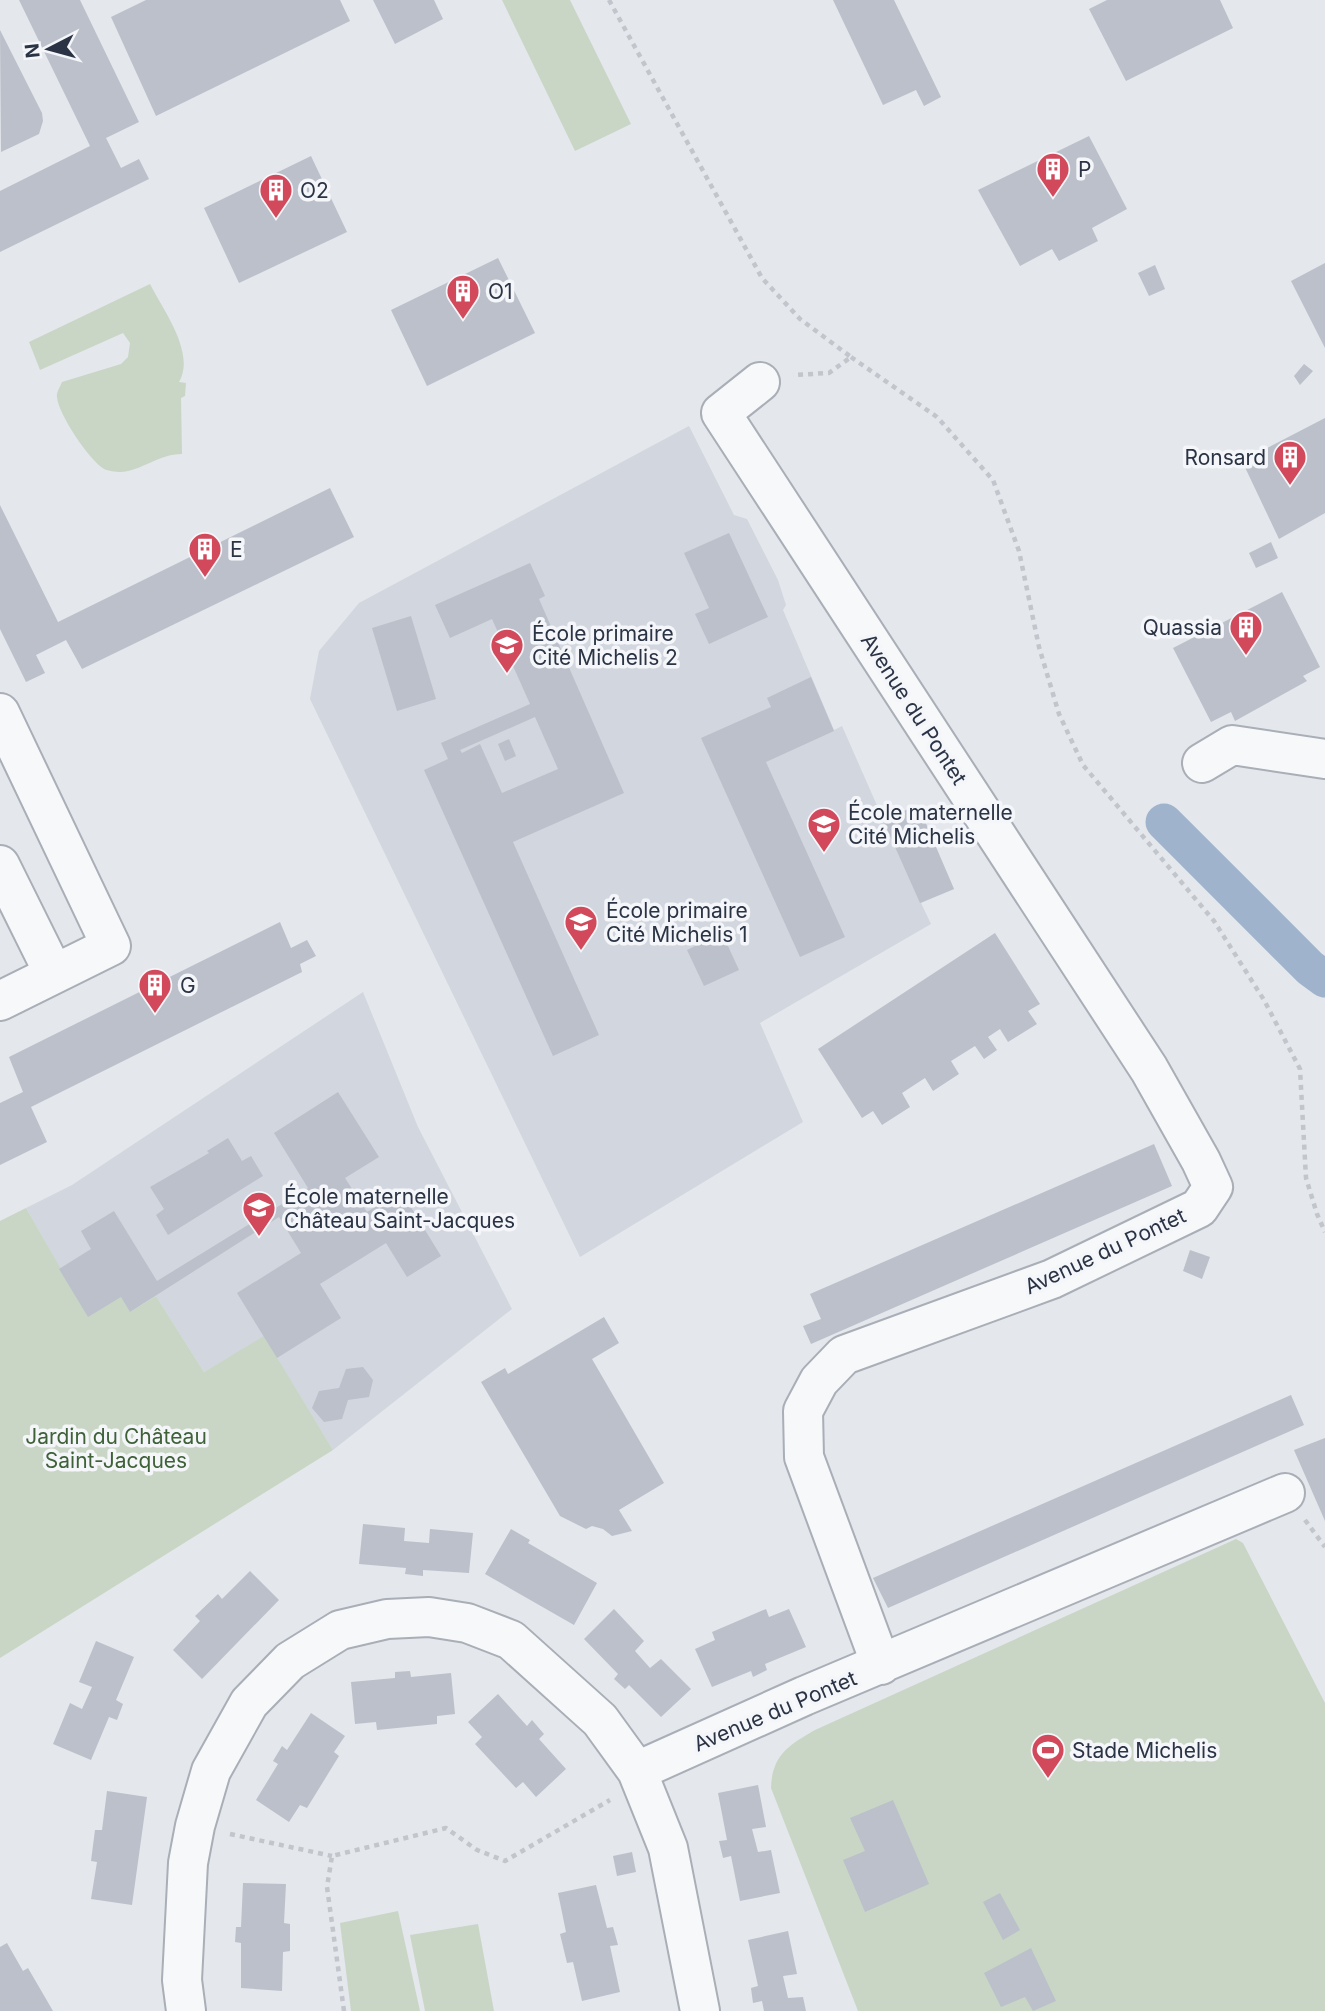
<svg xmlns="http://www.w3.org/2000/svg" width="1325" height="2011" font-family="Inter,sans-serif">
  <rect width="100%" height="100%" fill="#e4e7ec"/>
  <!-- built -->
  <path fill="#d2d6de" d="M689 426 734 515 747 519 778 580 786 605 783 610 834 730 842 726 883 819 918 805 954 889 921 903 931 924 760 1023 803 1122 580 1257 310 699 319 651 359 603Z
    M363 992 418 1127 512 1309 333 1450 264 1337 204 1372 156 1296 130 1312 88 1317 26 1208 72 1185Z"/>
  <!-- green -->
  <path fill="#c9d6c5" d="M502 0H570L631 124 575 151Z
    M150 284C163 310 196 353 179 382L186 383 185 396 181 398 182 454C158 454 142 471 120 472 116 472 108 471 104 469 90 461 58 414 57 397 56 393 60 387 62 382L121 364 128 357 130 343 123 333 40 370 29 342Z
    M26 1208 88 1316 121 1297 130 1312 156 1296 204 1372 264 1336 333 1450 0 1658V1221Z
    M1236 1539 1243 1543 1325 1703V2011H858L771 1788C772 1755 789 1745 815 1730Z
    M398 1911 420 2011H351L340 1923Z
    M478 1924 494 2011H425L410 1935Z"/>
  <g fill="none" stroke-linecap="round" stroke-linejoin="round">
    <!-- canal -->
    <path stroke="#9fb4cc" stroke-width="37" d="M1164 822 1310 968 1325 979"/>
  </g>
  <!-- building -->
  <path fill="#bbc0ca" fill-rule="evenodd" d="M19 0H80L139 122 106 138 121 168 139 159 149 179 0 252V191L90 146Z
    M146 0H340L350 21 156 116 111 17Z
    M373 0H434L443 19 395 44Z
    M833 0H894L941 97 924 106 916 90 883 105Z
    M1107 0H1220L1233 28 1126 81 1089 9Z
    M0 30 42 113 43 121 39 134 1 152Z
    M1089 136 1127 209 1092 228 1098 241 1059 261 1052 249 1020 266 978 190Z
    M311 156 347 232 239 283 204 208Z
    M498 258 535 333 427 386 391 310Z
    M1325 263V348L1291 281Z
    M1155 265 1165 289 1149 296 1138 273Z
    M1304 364 1313 371 1300 385 1294 376Z
    M1325 418V513L1279 539 1242 461Z
    M330 488 354 537 82 669 66 640 36 655 45 673 26 682 0 629V505L58 622Z
    M729 533 768 617 709 644 695 614 709 608 684 553Z
    M1271 542 1278 558 1256 568 1249 553Z
    M530 563 545 596 539 599 624 793 513 842 599 1035 553 1056 424 770 448 759 441 743 530 704 492 619 450 638 435 605ZM535 717 558 769 502 793 480 744 462 753 460 750Z
    M1282 592 1320 667 1303 676 1307 681 1235 721 1231 712 1211 722 1173 648Z
    M411 616 436 699 397 711 372 628Z
    M811 677 834 731 766 762 845 937 800 957 701 738 771 707 767 698Z
    M509 739 516 756 505 761 498 744Z
    M918 805 954 889 920 903 883 820Z
    M280 922 291 948 307 940 316 956 300 964 302 972 31 1107 47 1142 0 1165V1103L23 1092 9 1057Z
    M722 933 739 970 704 986 687 950Z
    M995 933 1040 1004 1028 1011 1037 1024 1008 1042 1000 1029 988 1037 997 1050 984 1059 975 1046 951 1061 959 1074 933 1091 925 1078 902 1093 910 1107 882 1125 873 1111 862 1118 818 1049Z
    M338 1092 379 1157 345 1178 367 1212 401 1191 441 1256 407 1277 386 1243 320 1284 341 1318 277 1358 237 1293 301 1253 279 1217 130 1312 121 1297 88 1317 59 1269 91 1249 81 1231 114 1211 157 1281 308 1188 274 1133Z
    M228 1138 242 1161 251 1156 263 1176 168 1235 156 1215 164 1209 150 1187 209 1153 207 1151Z
    M1154 1144 1172 1186 811 1344 803 1326 821 1319 810 1294Z
    M1190 1250 1210 1257 1202 1279 1183 1271Z
    M604 1317 619 1343 592 1359 664 1483 619 1510 632 1531 612 1536 603 1529 592 1526 586 1529 560 1516 481 1382 505 1368 508 1374Z
    M363 1367 373 1380 369 1397 348 1400 342 1419 324 1422 312 1408 319 1391 339 1388 346 1369Z
    M1291 1395 1304 1425 888 1608 873 1578Z
    M1325 1438V1521L1294 1450Z
    M363 1524 405 1528 404 1541 429 1543 430 1529 473 1533 469 1573 423 1570V1576L405 1574 406 1568 359 1564Z
    M511 1529 530 1540 528 1543 597 1583 574 1625 485 1574Z
    M250 1571 279 1600 202 1679 173 1650 200 1621 195 1616 218 1594 222 1599Z
    M614 1609 644 1641 635 1651 650 1668 661 1659 691 1689 661 1717 629 1685 625 1689 614 1679 618 1674 584 1639Z
    M766 1609 769 1617 789 1609 806 1647 765 1664 767 1670 753 1677 751 1671 712 1687 695 1649 715 1640 712 1632Z
    M96 1641 134 1657 116 1700 123 1704 117 1720 109 1717 91 1760 53 1744 70 1703 82 1709 92 1687 79 1682Z
    M410 1671 411 1677 451 1673 455 1714 437 1716V1724L377 1730 376 1722 355 1724 351 1682 395 1678V1672Z
    M498 1694 527 1726 532 1720 544 1734 539 1739 566 1769 536 1797 523 1782 516 1788 475 1744 482 1737 468 1722Z
    M311 1713 345 1736 334 1752 339 1756 307 1808 300 1805 289 1822 256 1800 278 1764 273 1761 282 1746 287 1750Z
    M758 1785 766 1827 752 1829 758 1852 771 1850 780 1893 740 1901 731 1856 723 1858 719 1841 727 1840 718 1793Z
    M107 1791 147 1797 132 1905 91 1899 97 1862 91 1861 95 1830H102Z
    M893 1800 929 1884 865 1912 843 1860 865 1851 850 1818Z
    M632 1852 636 1872 617 1876 613 1856Z
    M243 1883 286 1884 284 1923 290 1924V1951L283 1952 282 1991 241 1988V1943L235 1942 236 1927H241Z
    M596 1885 607 1928 613 1927 618 1945 610 1946 620 1992 582 2001 573 1962 567 1963 560 1934 566 1932 558 1893Z
    M1000 1893 1020 1930 1003 1940 983 1902Z
    M788 1931 797 1974 783 1976 788 1998 803 1997 806 2011H764L762 2001 753 2003 751 1988 758 1986 748 1940Z
    M7 1943 23 1971 28 1968 53 2011H0V1947Z
    M1031 1948 1056 2001 1033 2011 1025 1997 1001 2007 984 1973Z"/>
  <g fill="none" stroke-linecap="round" stroke-linejoin="round">
    <defs>
      <path id="minor" d="M760 382 721 413 1149 1069 1201 1161 1213 1187 1199 1208 1052 1279 844 1355 819 1381 803 1411 804 1457 881 1665
        M0 713 111 946 0 1001
        M1202 763 1232 745 1325 759
        M0 865 54 974
        M637 1771 804 1696 1285 1493
        M186 2011 182 1980 188 1863 195 1826 211 1771 249 1703 290 1661 340 1630 387 1619 429 1617 467 1623 511 1640 600 1720 637 1771 668 1848 700 2011"/>
    </defs>
    <!-- minor casing -->
    <use href="#minor" stroke="#a9aeb7" stroke-width="42"/>
    <!-- path -->
    <path stroke="#c2c5cb" stroke-width="4.5" stroke-dasharray="5 5" stroke-linecap="butt" d="M609 0 762 278 800 319 851 357 829 373 793 375
      M851 357 937 417 993 480 1019 551 1039 647 1059 714 1083 765 1214 921 1264 1000 1300 1069 1306 1178 1317 1214 1325 1232
      M1305 1520 1325 1547
      M230 1834 332 1856
      M344 2011 327 1887 332 1856 446 1828 477 1850 505 1861 610 1800"/>
    <!-- minor -->
    <use href="#minor" stroke="#f7f8fa" stroke-width="38"/>
  </g>
  <!-- icons -->
  <defs>
    <symbol id="building-pin" viewBox="-11 -11 22 30"><path d="M0 17L-7.5 6A9.5 9.5 0 1 1 7.5 6Z" fill="#d1495b" stroke="#f4f6f9"/><path d="M-4-6H4V6H1V3H-1V6H-4ZM-2.5-4.3h1.7v1.8h-1.7ZM.8-4.3h1.7v1.8H.8ZM-2.5-1h1.7V.8h-1.7ZM.8-1h1.7V.8H.8Z" fill="#fff"/></symbol>
    <symbol id="school-pin" viewBox="-11 -11 22 30"><path d="M0 17L-7.5 6A9.5 9.5 0 1 1 7.5 6Z" fill="#d1495b" stroke="#f4f6f9"/><path d="M0-5L7-2L0 1L-7-2ZM-4 1L0 2.5L4 1V4Q0 6-4 4Z" fill="#fff"/></symbol>
    <symbol id="stadium-pin" viewBox="-11 -11 22 30"><path d="M0 17L-7.5 6A9.5 9.5 0 1 1 7.5 6Z" fill="#d1495b" stroke="#f4f6f9"/><path d="M0-5a6.5 5 0 1 0 0 10a6.5 5 0 1 0 0-10ZM-3.5-1.8h7v3.6h-7Z" fill="#fff"/></symbol>
  </defs>
  <g fill-rule="evenodd">
    <use href="#building-pin" x="1034" y="150" width="38" height="52"/>
    <use href="#building-pin" x="257" y="171" width="38" height="52"/>
    <use href="#building-pin" x="444" y="272" width="38" height="52"/>
    <use href="#building-pin" x="1271" y="438" width="38" height="52"/>
    <use href="#building-pin" x="186" y="530" width="38" height="52"/>
    <use href="#building-pin" x="1227" y="608" width="38" height="52"/>
    <use href="#school-pin" x="488" y="626" width="38" height="52"/>
    <use href="#school-pin" x="805" y="805" width="38" height="52"/>
    <use href="#school-pin" x="562" y="903" width="38" height="52"/>
    <use href="#building-pin" x="136" y="966" width="38" height="52"/>
    <use href="#school-pin" x="240" y="1189" width="38" height="52"/>
    <use href="#stadium-pin" x="1029" y="1731" width="38" height="52"/>
  </g>
  <g text-anchor="middle" dominant-baseline="central" stroke-width="7" stroke-linejoin="round" paint-order="stroke">
    <!-- poi labels -->
    <g font-size="21" fill="#2b3445" stroke="#f4f6f9" text-anchor="start">
      <text x="1078" y="169">P</text>
      <text x="300" y="190">O2</text>
      <text x="488" y="291">O1</text>
      <text x="1266" y="457" text-anchor="end">Ronsard</text>
      <text x="230" y="549">E</text>
      <text x="1222" y="627" text-anchor="end">Quassia</text>
      <text x="532" y="633">École primaire<tspan x="532" dy="24">Cité Michelis 2</tspan></text>
      <text x="848" y="812">École maternelle<tspan x="848" dy="24">Cité Michelis</tspan></text>
      <text x="606" y="910">École primaire<tspan x="606" dy="24">Cité Michelis 1</tspan></text>
      <text x="180" y="985">G</text>
      <text x="284" y="1196">École maternelle<tspan x="284" dy="24">Château Saint-Jacques</tspan></text>
      <text x="1072" y="1750">Stade Michelis</text>
    </g>
    <!-- street labels -->
    <g font-size="21" fill="#2b3445" stroke="#f4f6f9">
      <text transform="translate(914 709) rotate(57)">Avenue du Pontet</text>
      <text transform="translate(1105 1251) rotate(-25)">Avenue du Pontet</text>
      <text transform="translate(775 1711) rotate(-23)">Avenue du Pontet</text>
    </g>
    <!-- park labels -->
    <g font-size="21" fill="#3f6138" stroke="#f4f6f9">
      <text x="116" y="1436">Jardin du Château<tspan x="116" dy="24">Saint-Jacques</tspan></text>
    </g>
  </g>
  <!-- north arrow -->
  <g transform="translate(49 49) rotate(264)" stroke="#f4f6f9" stroke-width="5" paint-order="stroke">
  <path d="M0-5L12 26L0 18L-12 26Z" fill="#2b3445"/>
  <text y="-10" font-size="19" font-weight="bold" text-anchor="middle" fill="#2b3445">N</text>
  </g>
</svg>
